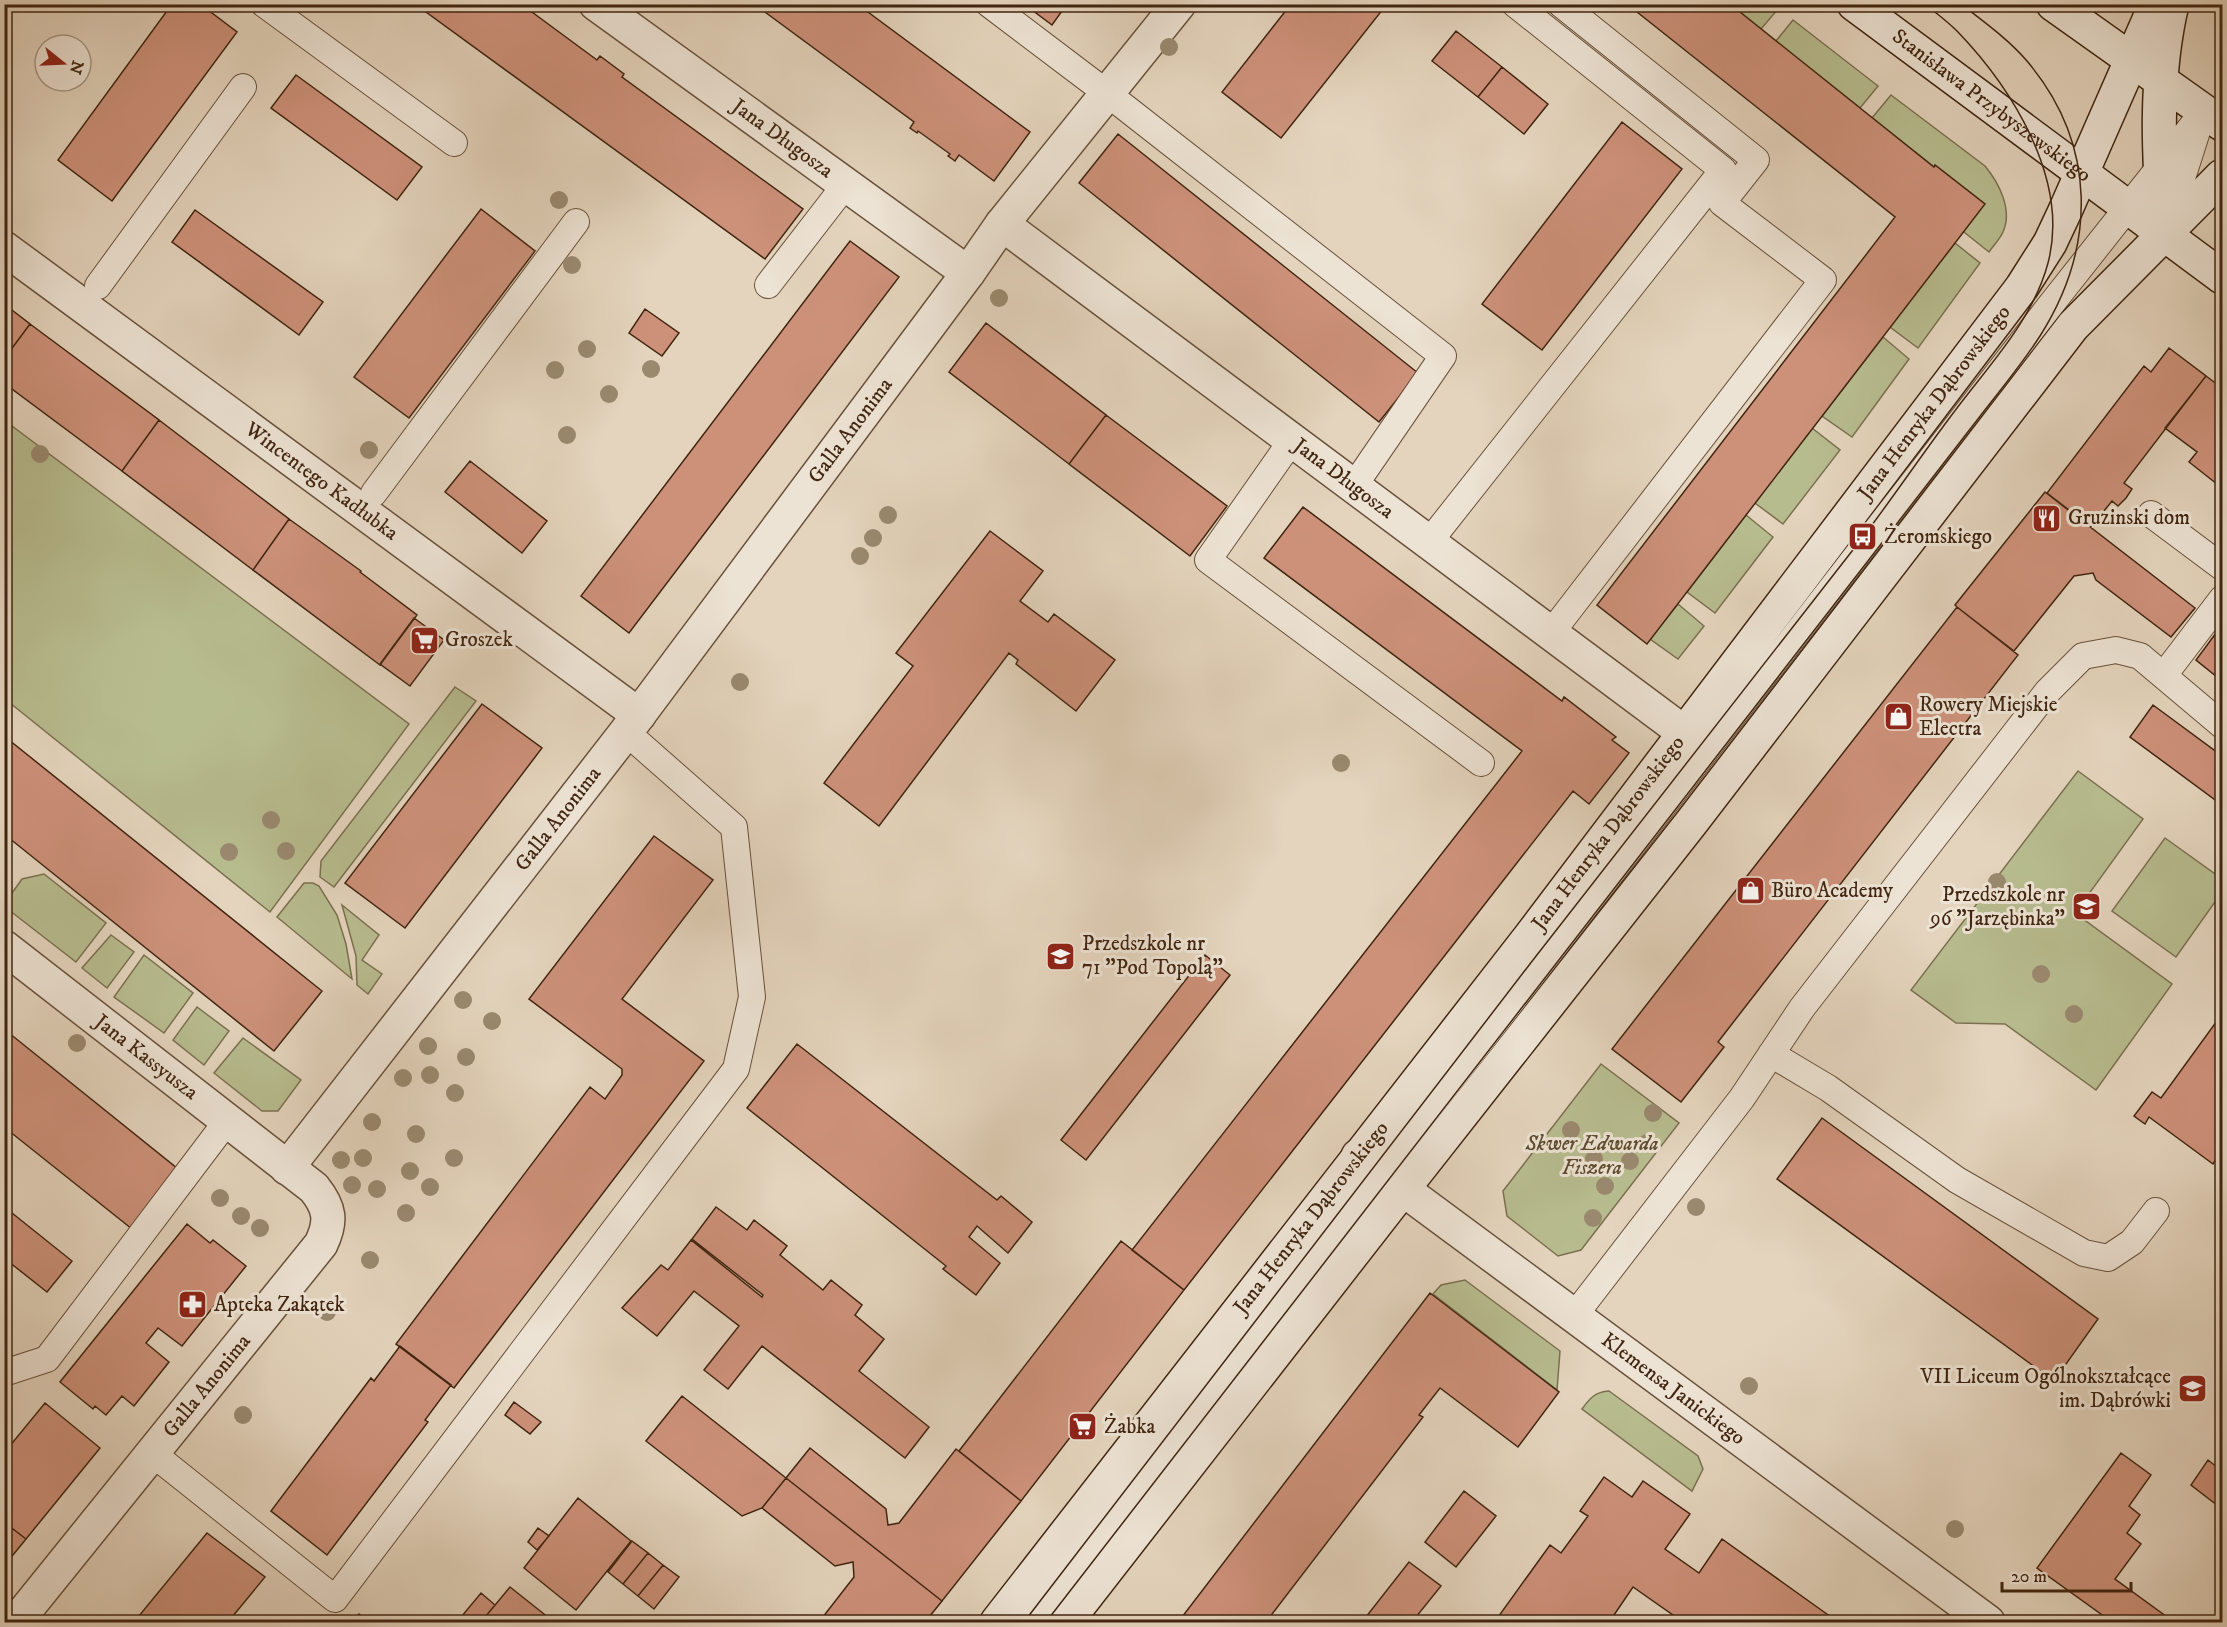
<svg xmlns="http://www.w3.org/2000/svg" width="2227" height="1627" font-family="'IM FELL DW Pica',serif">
  <rect width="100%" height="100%" fill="#e4d4bd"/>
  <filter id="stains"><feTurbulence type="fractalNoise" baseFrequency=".00333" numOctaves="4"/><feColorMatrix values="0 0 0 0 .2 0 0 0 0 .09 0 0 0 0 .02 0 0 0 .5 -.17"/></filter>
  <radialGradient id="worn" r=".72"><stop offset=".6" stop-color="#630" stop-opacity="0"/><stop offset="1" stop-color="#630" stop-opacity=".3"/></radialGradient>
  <!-- green -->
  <path fill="#b7bc8f" stroke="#7c7050" stroke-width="1.5" d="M1730 5H1772L1778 9 1761 29Z
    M1793 20 1878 86 1860 108 1776 41Z
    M1891 95 1985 166C1999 183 2013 210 2003 232 2000 239 1993 246 1989 252L1964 232 1934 167 1872 118Z
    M1955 243 1980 263 1918 348 1890 327Z
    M1883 337 1909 359 1852 437 1822 416Z
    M4 420 409 724 270 912 5 699Z
    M1812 428 1840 450 1783 524 1755 503Z
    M1746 515 1773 537 1715 613 1687 592Z
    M1678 604 1704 626 1678 659 1650 639Z
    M455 687 476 701 334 887 320 877 321 861Z
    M2078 771 2143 819 2075 913 2172 984 2096 1090 2005 1024 1956 1023 1911 990Z
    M2165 838 2222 879V892L2176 957 2112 911Z
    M44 874 106 923 76 962 5 907V903L22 879Z
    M304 883H313L319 886 337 915 346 944 352 979 277 917Z
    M342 905 379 935 362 960 382 974 368 994 357 985 356 956Z
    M111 935 134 952 107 988 82 968Z
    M144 955 193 993 164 1033 114 997Z
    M197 1007 229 1031 204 1065 173 1040Z
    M243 1038 301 1080 278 1111H262L214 1073Z
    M1601 1064 1679 1123 1581 1250 1558 1256 1507 1216 1503 1191Z
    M1465 1280 1560 1351 1557 1390 1433 1294 1441 1285Z
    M1609 1391 1698 1456 1703 1469 1692 1491 1582 1409C1590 1398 1595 1392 1609 1391Z"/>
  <!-- building -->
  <path fill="#cd917a" stroke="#412510" stroke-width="1.5" d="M172 4H200L237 32 112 201 58 160Z
    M415 4H521L597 60 600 56 624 74 622 77 803 209 765 259Z
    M754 4H857L1030 132 994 181 959 155 955 161 948 156 950 154 918 131 917 133 910 128 914 122Z
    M1024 4H1067L1052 25Z
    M1291 4H1387L1281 138 1222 92Z
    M1627 4H1730L1934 167 1935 165 1985 204 1647 644 1597 605 1895 217Z
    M1456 31 1502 67 1478 97 1432 61Z
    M1502 67 1548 104 1524 134 1478 97Z
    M296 75 422 167 397 200 271 108Z
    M1622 122 1682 169 1542 350 1482 304Z
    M1118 134 1418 373 1379 422 1079 183Z
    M481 209 535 251 409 418 354 377Z
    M195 210 323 302 299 335 172 242Z
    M850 241 899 277 629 633 581 596Z
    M4 304 30 324 4 359Z
    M645 309 679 333 662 356 629 333Z
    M986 323 1106 415 1069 464 949 372Z
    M30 324 159 420 122 471 4 383V359Z
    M2169 348 2206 376 2124 483 2132 489 2126 498 2118 506 2112 501 2091 527 2047 493 2144 366 2151 372Z
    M2206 376 2222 388V488L2189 462 2197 452 2165 428Z
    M1106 415 1227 506 1190 556 1069 464Z
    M159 420 289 519 253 570 122 471Z
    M470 461 547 521 522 553 445 492Z
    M2045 492 2195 608 2171 637 2096 580 2093 573 2074 576 2014 651 1957 607 1955 605Z
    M1303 507 1562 701 1564 697 1616 737 1612 740 1629 753 1589 804 1573 791 1184 1290 1132 1250 1522 751 1264 558Z
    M289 519 361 571 360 572 417 615 380 665 253 570Z
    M990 531 1043 571 1020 601 1048 622 1054 614 1115 660 1076 711 1016 664 1018 660 1009 653 879 826 824 783 913 666 896 653Z
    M1957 607 2018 655 1718 1042 1724 1047 1681 1102 1612 1049Z
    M414 618 444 640 410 686 380 664Z
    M2219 629 2222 632V681L2196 660Z
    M482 704 542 748 405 928 345 883Z
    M2153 705 2222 756V805L2130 737Z
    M4 736 322 991 274 1051 4 834Z
    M654 836 713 880 622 999 704 1061 454 1388 396 1344 590 1087 605 1099 622 1075V1069L529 999Z
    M1205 955 1230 975 1086 1160 1061 1140Z
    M2222 1014V1150L2213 1164 2149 1117 2145 1124 2134 1116 2152 1092 2161 1098Z
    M4 1029 178 1169 132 1229 4 1127Z
    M797 1044 997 1200 1001 1196 1032 1222 1008 1253 977 1226 969 1237 1000 1263 976 1295 943 1269 946 1266 747 1108Z
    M1822 1118 2098 1319 2054 1381 1777 1179Z
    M716 1207 747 1230 754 1220 787 1246 780 1255 823 1290 831 1280 862 1305 855 1315 884 1339 859 1371 929 1427 905 1458 762 1346 728 1389 704 1370 739 1326 694 1291 657 1336 622 1308 661 1265 668 1270 691 1240 762 1297 763 1295 692 1239Z
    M7 1209 72 1261 47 1292 4 1258V1212Z
    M187 1224 210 1243 213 1240 246 1266 182 1346 158 1328 146 1343 169 1362 134 1406 122 1396 106 1415 95 1406 93 1409 60 1382Z
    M1121 1241 1184 1290 1021 1501 959 1451Z
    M1430 1293 1559 1392 1518 1447 1440 1388 1419 1415 1423 1417 1266 1622H1190L1182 1617Z
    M400 1346 451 1385 425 1420 428 1422 327 1555 271 1511 371 1378 374 1381Z
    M682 1396 786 1478 762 1508 742 1516 646 1441Z
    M514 1402 541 1422 530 1434 505 1415Z
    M45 1403 100 1448 26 1539 4 1522V1453Z
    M810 1448 886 1509 888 1525 899 1523 956 1449 1021 1501 942 1601 786 1478Z
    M2121 1453 2151 1475 2129 1506 2140 1515 2127 1533 2141 1544 2115 1579 2174 1622H2112L2037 1568Z
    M2208 1460 2222 1471V1509L2191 1485Z
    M1604 1477 1632 1497 1643 1481 1690 1514 1665 1549 1699 1573 1722 1539 1838 1622H1683L1633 1587 1614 1615 1615 1616 1611 1622H1488L1492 1617 1496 1620 1550 1545 1561 1553 1588 1516 1580 1511Z
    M786 1478 942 1601 925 1622H819L854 1577 853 1562 835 1566 762 1508Z
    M1464 1491 1496 1516 1456 1567 1425 1542Z
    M578 1498 631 1541 576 1610 524 1568Z
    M4 1522 26 1539 4 1566Z
    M538 1528 549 1536 537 1550 528 1542Z
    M207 1533 265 1577 228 1622H134Z
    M632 1541 648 1553 623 1584 608 1572Z
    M648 1553 663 1565 638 1596 623 1584Z
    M1409 1562 1441 1586 1412 1622H1362Z
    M663 1565 679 1577 654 1609 638 1596Z
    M510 1587 554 1622H481Z
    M481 1593 495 1605 481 1622H457Z
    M359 1614 369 1622H352Z"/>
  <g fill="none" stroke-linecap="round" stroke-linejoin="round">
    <defs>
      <path id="lane" d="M264 4 454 143
        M989 4 1108 94 1443 356 1354 486
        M2167 225 2198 128
        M768 285 846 184
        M98 286 243 87
        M1292 440 1208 560 1481 763
        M374 493 576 222
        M2151 514 2222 567
        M1429 542 1723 170 1515 4
        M1551 633 1823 280 1722 203 1756 160 1561 4
        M2164 675 2222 599
        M1771 1054 1828 1088 1957 1180 2084 1253 2108 1258 2132 1242 2156 1211
        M1574 1316 1742 1098 1802 1008 2047 692 2083 656 2116 650 2140 656 2222 725
        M4 1373 47 1359 227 1121
        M152 1453 335 1599 736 1069 752 997 734 827 626 732
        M1032 1622 2049 307 2204 111"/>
      <g id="street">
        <path id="s1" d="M596 4 968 273"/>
        <path id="s2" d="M1002 224 1686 734"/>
        <path id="s3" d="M4 248 639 715"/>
        <path id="s4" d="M4 947 314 1188C330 1208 332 1221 321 1244L16 1622"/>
        <path id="s5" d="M1358 1156 1988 1622"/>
        <path id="s6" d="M287 1168 626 732 968 273 1002 224 1179 4"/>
      </g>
      <g id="secondary">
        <path id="s7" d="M1854 4 2222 277"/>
        <path d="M2053 4 2222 124"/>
        <path d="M2164 234C2159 157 2154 80 2172 4"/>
        <path id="s8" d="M997 1622 1529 938 2022 287 2050 243 2066 209 2156 4"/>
        <path d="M1066 1622 1403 1189 1691 823 2073 326 2222 176"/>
      </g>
    </defs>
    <!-- lane casing -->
    <use href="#lane" stroke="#6a513b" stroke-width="28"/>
    <!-- street casing -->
    <use href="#street" stroke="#6a513b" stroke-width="36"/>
    <!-- secondary casing -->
    <use href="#secondary" stroke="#412510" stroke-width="36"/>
    <!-- lane -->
    <use href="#lane" stroke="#ede3d4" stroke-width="26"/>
    <!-- street -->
    <use href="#street" stroke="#ede3d4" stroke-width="33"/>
    <!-- secondary -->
    <use href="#secondary" stroke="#ede3d4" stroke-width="33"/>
    <!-- tram -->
    <path stroke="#412510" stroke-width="1.5" d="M1024 1622 1533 960 1863 537C1894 496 1923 453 1954 412 1989 365 2033 320 2048 263 2070 180 2012 88 1957 31 1947 21 1936 13 1925 4
      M1046 1622 1974 424C1996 395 2020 367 2040 336 2097 246 2097 144 2027 61 2008 39 1984 22 1961 4"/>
  </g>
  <!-- trees -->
  <g fill="#9a896f">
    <circle cx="1169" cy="47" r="9"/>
    <circle cx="559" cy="200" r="9"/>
    <circle cx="572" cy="265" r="9"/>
    <circle cx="999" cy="298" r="9"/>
    <circle cx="587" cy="349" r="9"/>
    <circle cx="651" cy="369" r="9"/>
    <circle cx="555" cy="370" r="9"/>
    <circle cx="609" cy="394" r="9"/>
    <circle cx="567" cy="435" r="9"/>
    <circle cx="369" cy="450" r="9"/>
    <circle cx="40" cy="454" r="9"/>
    <circle cx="888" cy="515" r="9"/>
    <circle cx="873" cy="538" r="9"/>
    <circle cx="860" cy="556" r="9"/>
    <circle cx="740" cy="682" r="9"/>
    <circle cx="1341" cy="763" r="9"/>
    <circle cx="271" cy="820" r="9"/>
    <circle cx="286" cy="851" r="9"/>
    <circle cx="229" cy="852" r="9"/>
    <circle cx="1997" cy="882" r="9"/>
    <circle cx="2041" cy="974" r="9"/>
    <circle cx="463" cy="1000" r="9"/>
    <circle cx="2074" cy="1014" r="9"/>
    <circle cx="492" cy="1021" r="9"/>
    <circle cx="77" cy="1043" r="9"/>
    <circle cx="428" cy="1046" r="9"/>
    <circle cx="466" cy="1057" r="9"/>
    <circle cx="430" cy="1075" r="9"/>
    <circle cx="403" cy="1078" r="9"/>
    <circle cx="455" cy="1093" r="9"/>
    <circle cx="1653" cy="1113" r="9"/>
    <circle cx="372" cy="1122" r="9"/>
    <circle cx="1571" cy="1130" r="9"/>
    <circle cx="416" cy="1134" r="9"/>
    <circle cx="1647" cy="1143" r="9"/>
    <circle cx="363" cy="1158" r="9"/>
    <circle cx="454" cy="1158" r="9"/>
    <circle cx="1594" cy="1159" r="9"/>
    <circle cx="341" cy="1160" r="9"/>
    <circle cx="1630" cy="1161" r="9"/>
    <circle cx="410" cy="1171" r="9"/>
    <circle cx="352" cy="1185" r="9"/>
    <circle cx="1605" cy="1186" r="9"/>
    <circle cx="430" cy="1187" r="9"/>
    <circle cx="377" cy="1189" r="9"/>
    <circle cx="220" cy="1198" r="9"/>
    <circle cx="1696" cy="1207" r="9"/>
    <circle cx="406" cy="1213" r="9"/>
    <circle cx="241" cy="1216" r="9"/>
    <circle cx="1593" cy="1218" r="9"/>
    <circle cx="260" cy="1228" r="9"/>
    <circle cx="370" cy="1260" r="9"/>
    <circle cx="327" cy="1312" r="9"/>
    <circle cx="1749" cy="1386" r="9"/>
    <circle cx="243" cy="1415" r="9"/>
    <circle cx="1955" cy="1529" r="9"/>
  </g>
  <!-- icons -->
  <defs>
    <symbol id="restaurant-square" viewBox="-11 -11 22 22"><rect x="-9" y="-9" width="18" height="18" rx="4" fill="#8f2418" stroke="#ede3d4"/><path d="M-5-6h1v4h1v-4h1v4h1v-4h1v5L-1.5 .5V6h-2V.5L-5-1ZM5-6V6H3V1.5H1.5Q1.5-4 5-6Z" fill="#fff"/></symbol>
    <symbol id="bus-square" viewBox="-11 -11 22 22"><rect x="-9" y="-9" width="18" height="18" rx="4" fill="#8f2418" stroke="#ede3d4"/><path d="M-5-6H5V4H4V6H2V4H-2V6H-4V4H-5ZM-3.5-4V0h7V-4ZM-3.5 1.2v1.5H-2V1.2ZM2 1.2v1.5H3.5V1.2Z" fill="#fff"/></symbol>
    <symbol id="supermarket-square" viewBox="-11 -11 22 22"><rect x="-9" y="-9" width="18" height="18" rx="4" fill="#8f2418" stroke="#ede3d4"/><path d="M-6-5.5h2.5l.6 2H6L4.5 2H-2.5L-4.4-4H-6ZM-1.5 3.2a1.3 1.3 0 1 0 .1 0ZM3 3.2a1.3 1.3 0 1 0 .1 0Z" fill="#fff"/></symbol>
    <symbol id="shop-square" viewBox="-11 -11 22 22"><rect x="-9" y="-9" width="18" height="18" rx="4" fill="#8f2418" stroke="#ede3d4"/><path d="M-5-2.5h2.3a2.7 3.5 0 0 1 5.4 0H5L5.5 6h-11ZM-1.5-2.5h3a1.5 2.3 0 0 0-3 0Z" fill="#fff"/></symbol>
    <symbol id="school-square" viewBox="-11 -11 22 22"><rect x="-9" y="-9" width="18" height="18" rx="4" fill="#8f2418" stroke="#ede3d4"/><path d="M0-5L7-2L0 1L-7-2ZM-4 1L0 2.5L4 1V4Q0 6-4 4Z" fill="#fff"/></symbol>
    <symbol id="pharmacy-square" viewBox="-11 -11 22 22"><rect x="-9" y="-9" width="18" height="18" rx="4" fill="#8f2418" stroke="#ede3d4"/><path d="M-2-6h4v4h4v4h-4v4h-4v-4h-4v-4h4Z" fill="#fff"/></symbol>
  </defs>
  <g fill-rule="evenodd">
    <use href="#restaurant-square" x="2030" y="502" width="33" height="33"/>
    <use href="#bus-square" x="1846" y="520" width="33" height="33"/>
    <use href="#supermarket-square" x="408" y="624" width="33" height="33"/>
    <use href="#shop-square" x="1882" y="700" width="33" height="33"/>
    <use href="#shop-square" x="1734" y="874" width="33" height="33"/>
    <use href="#school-square" x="2070" y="890" width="33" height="33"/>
    <use href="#school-square" x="1044" y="940" width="33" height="33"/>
    <use href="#pharmacy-square" x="176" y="1288" width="33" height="33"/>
    <use href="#school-square" x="2176" y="1372" width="33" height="33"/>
    <use href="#supermarket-square" x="1066" y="1410" width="33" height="33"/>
  </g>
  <g text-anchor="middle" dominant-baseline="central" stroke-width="6" stroke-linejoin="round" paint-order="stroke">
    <!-- street labels -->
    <g font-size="21" fill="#412510" stroke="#ede3d4">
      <text stroke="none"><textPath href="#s7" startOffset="171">Stanisława Przybyszewskiego</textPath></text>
      <text stroke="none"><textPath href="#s1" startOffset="230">Jana Długosza</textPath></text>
      <text stroke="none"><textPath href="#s8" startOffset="1538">Jana Henryka Dąbrowskiego</textPath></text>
      <text stroke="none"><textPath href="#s6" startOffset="928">Galla Anonima</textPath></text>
      <text stroke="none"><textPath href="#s2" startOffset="426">Jana Długosza</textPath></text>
      <text stroke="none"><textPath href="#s3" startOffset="394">Wincentego Kadłubka</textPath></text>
      <text stroke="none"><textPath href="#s6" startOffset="442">Galla Anonima</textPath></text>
      <text stroke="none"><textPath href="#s8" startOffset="998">Jana Henryka Dąbrowskiego</textPath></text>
      <text stroke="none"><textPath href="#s4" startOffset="180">Jana Kassyusza</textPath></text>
      <text stroke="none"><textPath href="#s8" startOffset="512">Jana Henryka Dąbrowskiego</textPath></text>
      <text transform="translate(207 1386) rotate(-51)">Galla Anonima</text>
      <text stroke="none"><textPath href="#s5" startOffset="392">Klemensa Janickiego</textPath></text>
    </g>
    <!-- poi labels -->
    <g font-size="21" fill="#412510" stroke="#ede3d4" text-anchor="start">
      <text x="2068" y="518">Gruzinski dom</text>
      <text x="1884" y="537">Żeromskiego</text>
      <text x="445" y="640">Groszek</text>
      <text x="1919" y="705">Rowery Miejskie<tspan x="1919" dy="24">Electra</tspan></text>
      <text x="1771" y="891">Büro Academy</text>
      <text x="2065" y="895" text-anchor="end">Przedszkole nr<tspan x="2065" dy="24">96 "Jarzębinka"</tspan></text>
      <text x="1082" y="944">Przedszkole nr<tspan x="1082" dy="24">71 "Pod Topolą"</tspan></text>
      <text x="214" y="1305">Apteka Zakątek</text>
      <text x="2171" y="1377" text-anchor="end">VII Liceum Ogólnokształcące<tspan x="2171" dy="24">im. Dąbrówki</tspan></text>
      <text x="1104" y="1427">Żabka</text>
    </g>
    <!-- park labels -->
    <g font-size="21" font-style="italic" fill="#5e4b30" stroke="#ede3d4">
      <text x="1592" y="1144">Skwer Edwarda<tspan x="1592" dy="24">Fiszera</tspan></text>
    </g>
  </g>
  <!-- margin -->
  <rect width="2227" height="1627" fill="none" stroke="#e4d4bd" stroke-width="24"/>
  <rect x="6" y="6" width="2215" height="1615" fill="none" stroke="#412510" stroke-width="3"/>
  <rect x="12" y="12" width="2203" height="1603" fill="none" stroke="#412510" stroke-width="1.5"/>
  <!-- north arrow -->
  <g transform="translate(63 63) rotate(108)"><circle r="28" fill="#ede3d4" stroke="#a89786" stroke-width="1.5"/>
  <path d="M0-4.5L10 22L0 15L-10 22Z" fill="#8f2418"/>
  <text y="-9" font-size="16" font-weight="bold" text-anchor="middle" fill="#412510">N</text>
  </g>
  <!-- scale -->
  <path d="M2002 1582v9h129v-9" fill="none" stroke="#412510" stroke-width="3"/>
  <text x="2011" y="1582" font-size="18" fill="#412510" stroke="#ede3d4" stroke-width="4.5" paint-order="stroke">20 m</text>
  <rect width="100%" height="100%" filter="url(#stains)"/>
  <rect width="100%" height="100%" fill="url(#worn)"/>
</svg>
